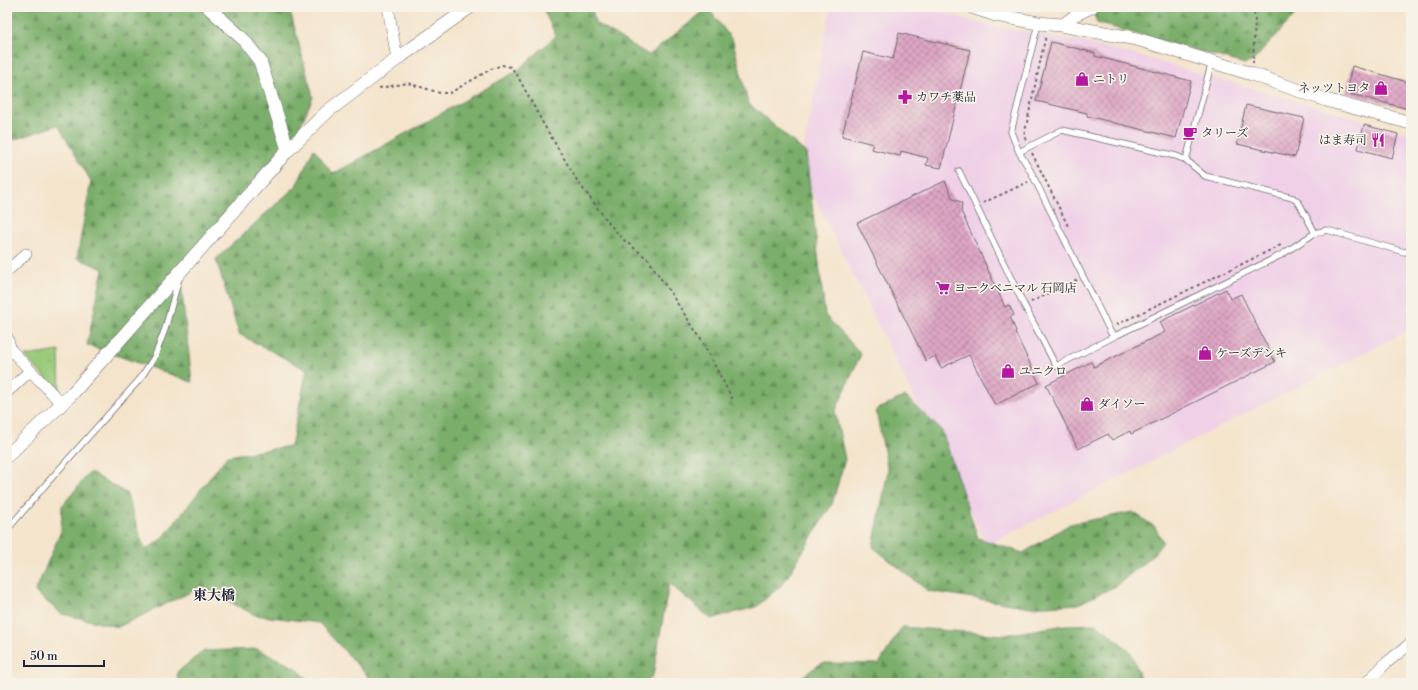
<svg xmlns="http://www.w3.org/2000/svg" width="1418" height="690" font-family="'Libre Bodoni','Noto Serif JP',serif">
  <defs>
    <pattern id="forest-firs" width="22" height="20" patternUnits="userSpaceOnUse"><rect width="22" height="20" fill="#7aae6a"/><path d="M5 1l3.5 6h-7zM16 11l3.5 6h-7z" fill="#648d58"/></pattern>
    <pattern id="park-tufts" width="24" height="20" patternUnits="userSpaceOnUse"><rect width="24" height="20" fill="#99ca7a"/><path d="M3 7l-1-3M5 7V3M7 7l1-3M15 17l-1-3M17 17v-4M19 17l1-3" fill="none" stroke="#84ad6a"/></pattern>
    <pattern id="building-cross-hatch" width="8" height="8" patternUnits="userSpaceOnUse"><rect width="8" height="8" fill="#dea6c5"/><path d="M0 0l8 8M0 8l8-8" fill="none" stroke="#b487a1"/></pattern>
  </defs>
  <rect width="100%" height="100%" fill="#f7f3e8"/>
  <filter id="ink" filterUnits="userSpaceOnUse"><feTurbulence type="fractalNoise" baseFrequency=".025" numOctaves="2"/><feDisplacementMap in="SourceGraphic" scale="8" xChannelSelector="R" yChannelSelector="G"/><feConvolveMatrix kernelMatrix="1 2 1 2 8 2 1 2 1" color-interpolation-filters="sRGB"/></filter>
  <filter id="wash" filterUnits="userSpaceOnUse"><feTurbulence type="fractalNoise" baseFrequency=".012" numOctaves="4" result="noise"/><feDisplacementMap in="SourceGraphic" scale="16" xChannelSelector="R" yChannelSelector="G"/><feGaussianBlur stdDeviation="0.9" result="paint"/><feColorMatrix in="noise" values="0 0 0 0 0 0 0 0 0 0 0 0 0 0 0 0 0 1.4 0 .05"/><feComposite in="paint" operator="in"/></filter>
  <g filter="url(#wash)">
    <rect width="100%" height="100%" fill="#f4e4cc"/>
    <!-- built -->
    <path fill="#efd0e7" d="M831 7H926L986 25 1081 42 1147 58 1407 133 1411 138V329L987 545 800 168Z"/>
    <!-- forest -->
    <path fill="url(#forest-firs)" stroke="#4e6852" d="M7 7H289L313 97 281 169 179 267 192 382 87 345 103 269 77 258 91 181 58 125 7 142Z
      M542 7H592L595 23 649 55 708 8 733 41 748 103 806 153 825 315 861 354 835 412 845 459 832 504 783 584 756 607 711 619 669 583 653 675 647 683H374L319 623 255 615 201 587 118 627 62 614 35 592 61 531 62 506 90 472 126 493 145 550 162 539 227 456 291 446 307 370 239 334 216 259 296 186 314 149 333 174 517 71 556 36Z
      M1100 7H1302L1253 61 1245 64 1097 23 1093 11Z
      M905 396 942 431 978 538 1023 553 1070 524 1133 512 1155 527 1163 542 1151 557 1116 586 1078 604 1031 607 928 591 873 547 888 471 876 410Z
      M1097 624 1131 652 1142 683H792L822 663 879 664 902 627 1004 635 1065 625Z
      M257 649 296 668 312 683H178L177 672 204 651Z"/>
    <!-- park -->
    <path fill="url(#park-tufts)" stroke="#5e765a" d="M59 351 60 394 25 356Z"/>
    <g id="blocks">
      <!-- building -->
      <path fill="url(#building-cross-hatch)" d="M899 33 970 50 941 168 926 165 928 158 901 151 900 156 871 149 873 144 842 136 863 52 893 59Z
        M1051 42 1095 53V56L1191 81 1176 138 1087 116V113L1036 101Z
        M1352 66 1411 83V101L1409 109 1346 93Z
        M1246 105 1304 118 1295 157 1237 144Z
        M1364 125 1398 134 1392 158 1358 149Z
        M945 181 953 199 961 202 962 205 961 211 1005 307 1009 305 1014 315 1010 317 1016 331 1015 332 1039 383 995 405 969 355 941 368 935 356 926 361 857 223Z
        M1226 289 1230 299 1241 294 1275 362 1131 434 1130 431 1112 440 1108 434 1078 449 1046 385 1091 362 1094 367 1165 332 1160 322Z"/>
    </g>
  </g>
  <g filter="url(#ink)">
    <use href="#blocks" fill-opacity="0" stroke="#6c666e" stroke-width="1"/>
    <g fill="none" stroke-linecap="round" stroke-linejoin="round">
      <defs>
        <path id="service" d="M1038 24 1011 132 1019 152 1031 172 1111 333 1115 336 1281 255 1315 233 1327 230 1404 252 1411 251
          M1019 152 1062 130 1176 156 1186 160 1205 176 1293 198 1299 203 1315 233
          M1186 160 1212 61
          M959 171 1024 305 1056 366 1115 336
          M7 530 47 483 140 379 155 356 165 329 179 278"/>
        <path id="minor" d="M388 7 397 59
          M1061 25 1074 16 1093 7
          M7 271 26 254
          M7 337 11 350 62 404
          M7 392 30 371
          M1366 683 1385 664 1411 643"/>
        <path id="tertiary" d="M208 7 243 39 260 61 288 150
          M972 7 996 15 1038 23 1061 25 1137 39 1252 74 1326 100 1411 123
          M7 456 71 395 288 150 328 111 397 59 470 7"/>
      </defs>
      <!-- service casing -->
      <use href="#service" stroke="#6c666e" stroke-width="7"/>
      <!-- minor casing -->
      <use href="#minor" stroke="#6c666e" stroke-width="12"/>
      <!-- tertiary casing -->
      <use href="#tertiary" stroke="#6c666e" stroke-width="14"/>
      <!-- path -->
      <path stroke="#6c666e" stroke-width="2" stroke-dasharray="3 3" stroke-linecap="butt" d="M1253 7 1255 18 1253 63
        M379 88 408 83 440 93H450L491 69 502 65 511 67 517 75 544 125 578 182 612 227 625 241 648 259 699 336 733 400
        M1026 140 1024 136 1046 35
        M1032 153 1068 226
        M983 203 1028 182
        M1031 302 1077 280
        M1116 325 1281 245"/>
      <!-- service -->
      <use href="#service" stroke="#fff" stroke-width="5.5"/>
      <!-- minor -->
      <use href="#minor" stroke="#fff" stroke-width="11"/>
      <!-- tertiary -->
      <use href="#tertiary" stroke="#fff" stroke-width="13"/>
    </g>
  </g>
  <!-- icons -->
  <defs>
    <symbol id="shop-bare" viewBox="-9 -9 18 18"><path d="M-5-2.5h2.3a2.7 3.5 0 0 1 5.4 0H5L5.5 6h-11ZM-1.5-2.5h3a1.5 2.3 0 0 0-3 0Z" fill="#b5179e" stroke="#f7f3e8" stroke-width="2.5" paint-order="stroke"/></symbol>
    <symbol id="pharmacy-bare" viewBox="-9 -9 18 18"><path d="M-2-6h4v4h4v4h-4v4h-4v-4h-4v-4h4Z" fill="#b5179e" stroke="#f7f3e8" stroke-width="2.5" paint-order="stroke"/></symbol>
    <symbol id="cafe-bare" viewBox="-9 -9 18 18"><path d="M-5.5-4.5H6V0H3Q3 3.5 0 3.5H-2.5Q-5.5 3.5-5.5 0ZM3-3.2v2h1.7v-2ZM-6 4.5H4V6H-6Z" fill="#b5179e" stroke="#f7f3e8" stroke-width="2.5" paint-order="stroke"/></symbol>
    <symbol id="restaurant-bare" viewBox="-9 -9 18 18"><path d="M-5-6h1v4h1v-4h1v4h1v-4h1v5L-1.5 .5V6h-2V.5L-5-1ZM5-6V6H3V1.5H1.5Q1.5-4 5-6Z" fill="#b5179e" stroke="#f7f3e8" stroke-width="2.5" paint-order="stroke"/></symbol>
    <symbol id="supermarket-bare" viewBox="-9 -9 18 18"><path d="M-6-5.5h2.5l.6 2H6L4.5 2H-2.5L-4.4-4H-6ZM-1.5 3.2a1.3 1.3 0 1 0 .1 0ZM3 3.2a1.3 1.3 0 1 0 .1 0Z" fill="#b5179e" stroke="#f7f3e8" stroke-width="2.5" paint-order="stroke"/></symbol>
  </defs>
  <g fill-rule="evenodd">
    <use href="#shop-bare" x="1072" y="69" width="20" height="20"/>
    <use href="#shop-bare" x="1371" y="78" width="20" height="20"/>
    <use href="#pharmacy-bare" x="895" y="87" width="20" height="20"/>
    <use href="#cafe-bare" x="1180" y="123" width="20" height="20"/>
    <use href="#restaurant-bare" x="1368" y="130" width="20" height="20"/>
    <use href="#supermarket-bare" x="933" y="278" width="20" height="20"/>
    <use href="#shop-bare" x="1195" y="343" width="20" height="20"/>
    <use href="#shop-bare" x="998" y="361" width="20" height="20"/>
    <use href="#shop-bare" x="1077" y="394" width="20" height="20"/>
  </g>
  <g text-anchor="middle" dominant-baseline="central" stroke-width="3.5" stroke-linejoin="round" paint-order="stroke">
    <!-- poi labels -->
    <g font-size="12" fill="#22223b" stroke="#f7f3e8" text-anchor="start">
      <text x="1093" y="79">ニトリ</text>
      <text x="1370" y="88" text-anchor="end">ネッツトヨタ</text>
      <text x="916" y="97">カワチ薬品</text>
      <text x="1201" y="133">タリーズ</text>
      <text x="1367" y="140" text-anchor="end">はま寿司</text>
      <text x="954" y="288">ヨークベニマル 石岡店</text>
      <text x="1216" y="353">ケーズデンキ</text>
      <text x="1019" y="371">ユニクロ</text>
      <text x="1098" y="404">ダイソー</text>
    </g>
    <!-- quarter labels -->
    <g font-size="14" font-weight="bold" fill="#22223b" stroke="#f7f3e8">
      <text x="214" y="596">東大橋</text>
    </g>
  </g>
  <!-- margin -->
  <rect width="1418" height="690" fill="none" stroke="#f7f3e8" stroke-width="24"/>
  <!-- scale -->
  <path d="M24 660v6h80v-6" fill="none" stroke="#22223b" stroke-width="2"/>
  <text x="30" y="660" font-size="12" fill="#22223b" stroke="#f7f3e8" stroke-width="3" paint-order="stroke">50 m</text>
</svg>
